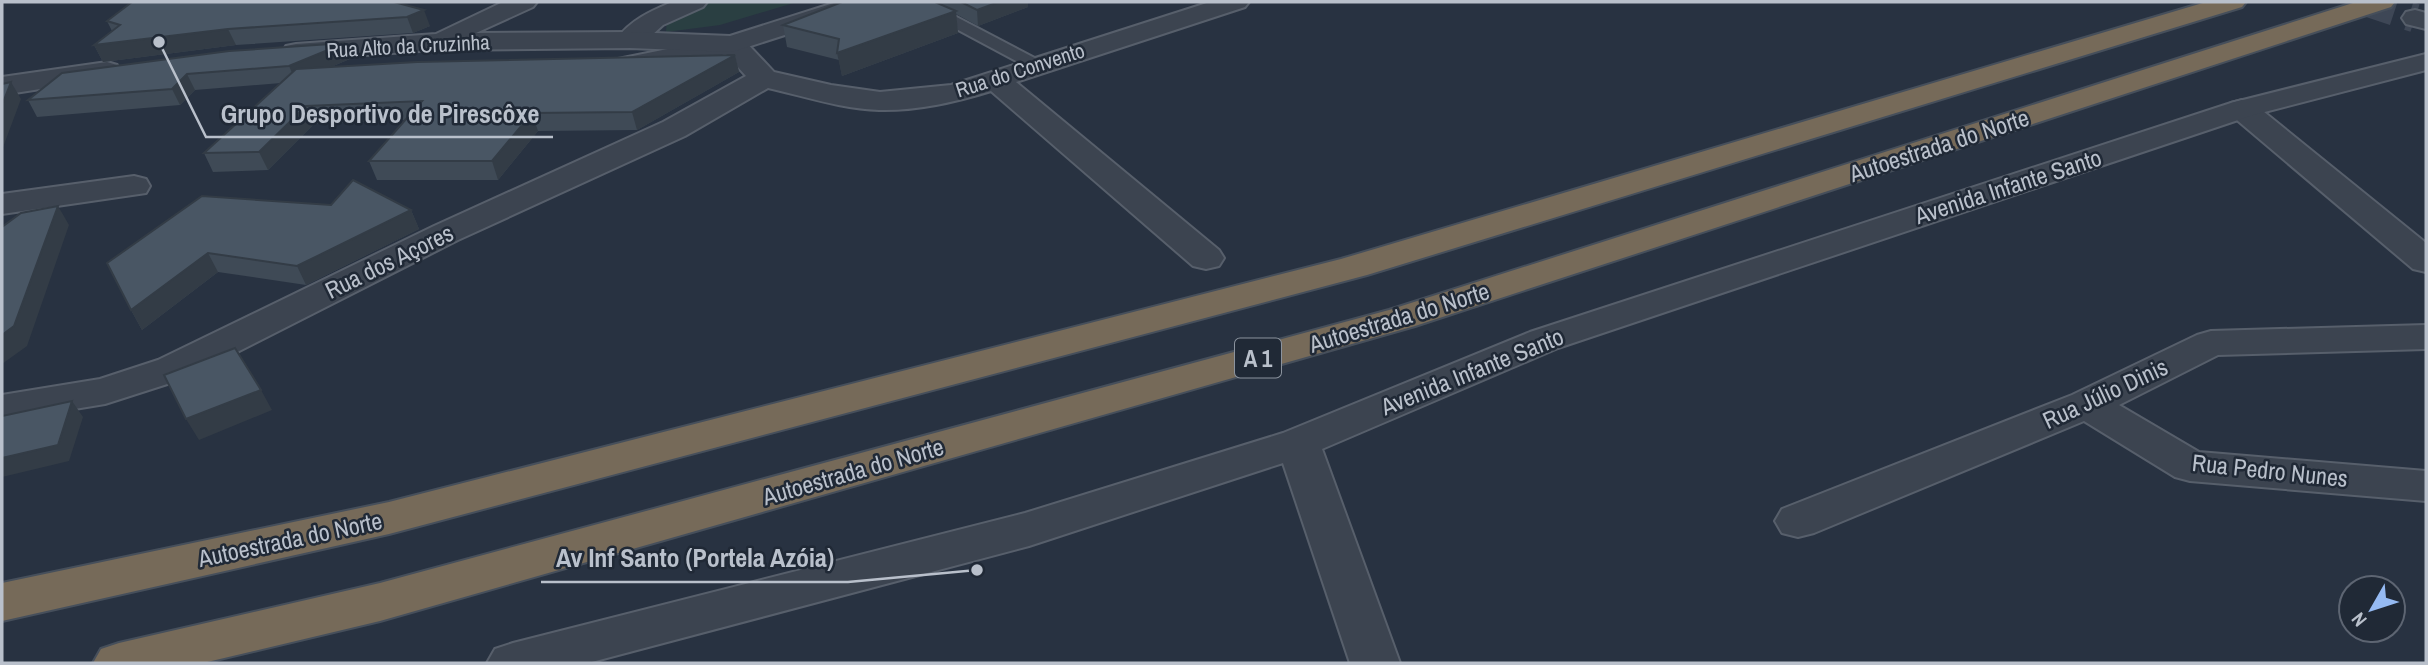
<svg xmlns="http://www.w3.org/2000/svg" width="2428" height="665" font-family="'Archivo Narrow',sans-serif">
  <rect width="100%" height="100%" fill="#283241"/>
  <!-- green -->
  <path fill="#2a3f42" d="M705 2H797L720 25 666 32 667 19Z"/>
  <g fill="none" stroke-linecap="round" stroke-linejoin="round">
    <!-- tertiary-tunnel -->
    <path stroke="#3e4756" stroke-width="29" stroke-dasharray="29 15" stroke-linecap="butt" d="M2367 2 2415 18"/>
    <defs>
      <path id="service" d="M906 2H928L1048 65 1038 71 1031 69Z"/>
      <path id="minor" d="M672 2H707L703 7 663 25 640 46H620L616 40C630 20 651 11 672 2Z
        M1210 2H1249L1245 7 1016 82 1219 250 1224 258 1219 266 1206 269 1193 266 991 91C956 102 916 111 879 110 842 109 804 96 768 88L685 136 458 240 186 378 105 404 2 421V395L100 379 158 360 434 226 663 122 746 76 726 54 642 73 618 71 614 65 618 59 732 36 742 38 774 72 831 85 880 92 951 85Z
        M2242 100 2253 103 2426 243V272L2413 269 2231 115 2227 109 2231 103Z
        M134 176 146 179 150 186 146 193 2 214V194Z
        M2426 325V349L2218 355 2119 405 2199 452 2426 471V501L2190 481 2175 477 2084 421 1814 533 1798 537 1782 533 1775 521 1782 509 2072 395 2197 335 2211 331Z"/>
      <path id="tertiary" d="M503 2H537L533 7 476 33 630 32 730 36 837 2H876L872 7 732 52 630 48 434 50 296 60 286 58 282 52 286 46 296 44 436 34Z
        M2415 10 2426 13V29L2406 24 2402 18 2406 12Z
        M2426 54V70L2253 115 1558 348 1322 449 1400 663H1350L1283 463 1029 546 588 663H487L495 649 513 643 1025 513 1283 433 1530 332 2231 103Z
        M107 62 117 65 121 71 117 77 2 95V77Z"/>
      <path id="motorway" d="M2206 2H2246L2242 7 1367 275 389 534 2 621V583L389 502 1341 259Z
        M2356 2H2395L2391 7 1415 326 380 621 203 663H93L101 649 119 643 380 583 1389 310Z"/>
    </defs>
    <!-- service casing -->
    <use href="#service" stroke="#575f6b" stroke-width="4"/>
    <!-- minor casing -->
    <use href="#minor" stroke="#575f6b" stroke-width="4"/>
    <!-- tertiary casing -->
    <use href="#tertiary" stroke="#575f6b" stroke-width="4"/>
    <!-- motorway casing -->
    <use href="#motorway" stroke="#464f5b" stroke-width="4"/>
    <!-- service -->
    <use href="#service" fill="#3c4450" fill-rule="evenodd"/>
    <!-- minor -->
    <use href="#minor" fill="#3c4450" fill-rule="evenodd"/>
    <!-- tertiary -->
    <use href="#tertiary" fill="#3c4450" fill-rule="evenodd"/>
    <!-- motorway -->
    <use href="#motorway" fill="#766a59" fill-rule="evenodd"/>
  </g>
  <!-- wall -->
  <path fill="#3f4a56" d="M394 2 430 26 413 33 236 45 103 62 94 45 112 31 107 21Z
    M842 2H1028V7L978 26 956 14 958 33 842 76 839 60 787 47 783 25Z
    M345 43 352 58 331 67 735 55 739 72 637 130 538 131 498 180H377L369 161 405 120 314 124 268 170 213 172 204 153 281 83 195 90 180 105 37 117 28 100Z
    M202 196 411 210 419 229 306 285 218 272 142 330 131 310Z"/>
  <!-- shaded-wall -->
  <path fill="#333c46" d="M999 2H1028V7L978 26 977 10Z
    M424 10 430 26 413 33 407 17Z
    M956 11 958 33 842 76 837 53Z
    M228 29 236 45 103 62 94 45Z
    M345 43 352 58 296 82 289 66Z
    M735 55 739 72 637 130 632 112Z
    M187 74 195 90 180 105 172 89Z
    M11 82 21 99 2 150V105Z
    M306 106 314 124 268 170 259 152Z
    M532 113 538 131 498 180 492 161Z
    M58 206 69 225 27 346 2 364V335Z
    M411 210 419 229 306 285 297 266Z
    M208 253 218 272 142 330 131 310Z
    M261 390 272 410 199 440 186 419Z
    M72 401 83 417 69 461 2 477V458Z"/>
  <!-- building -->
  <path fill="#495664" stroke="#333c46" stroke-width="2" d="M132 2H394L424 10 407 17 228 29 94 45 120 25 107 21Z
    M842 2H935L956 11 837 53 839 39 783 25Z
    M961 2H999L977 10Z
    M345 43 289 66 187 74 172 89 28 100 62 73 229 51Z
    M735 55 632 112 532 113 492 161H369L422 101 306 106 259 152 204 153 296 69 417 62Z
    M11 82 2 105V84Z
    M353 180 411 210 297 266 208 253 131 310 107 263 202 196 331 205Z
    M58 206 14 326 2 335V227L21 213Z
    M235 348 261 390 186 419 164 375Z
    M72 401 58 445 2 458V416Z"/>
  <g text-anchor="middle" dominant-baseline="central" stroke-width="5" stroke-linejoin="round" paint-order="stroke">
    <!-- far-street labels -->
    <g font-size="21" fill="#b9c0cb" stroke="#202936">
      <text transform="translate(408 46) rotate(-3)">Rua Alto da Cruzinha</text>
      <text transform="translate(1020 70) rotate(-18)">Rua do Convento</text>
    </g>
    <!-- shield labels -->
    <rect fill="#202936" stroke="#8b939e" stroke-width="2" x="1235" y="338.5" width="46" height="39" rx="5"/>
    <g font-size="23" font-weight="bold" fill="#b9c0cb">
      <text x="1258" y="358">A 1</text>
    </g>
    <!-- street labels -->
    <g font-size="24" fill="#b9c0cb" stroke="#202936">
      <text transform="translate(1939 145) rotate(-18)">Autoestrada do Norte</text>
      <text transform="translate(2008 186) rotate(-18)">Avenida Infante Santo</text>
      <text transform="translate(389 261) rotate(-26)">Rua dos Açores</text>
      <text transform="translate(1399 317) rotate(-17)">Autoestrada do Norte</text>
      <text transform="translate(1472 371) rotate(-22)">Avenida Infante Santo</text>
      <text transform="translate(2105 393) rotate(-25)">Rua Júlio Dinis</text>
      <text transform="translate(2270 470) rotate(6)">Rua Pedro Nunes</text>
      <text transform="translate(853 471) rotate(-16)">Autoestrada do Norte</text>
      <text transform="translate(290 539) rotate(-12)">Autoestrada do Norte</text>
    </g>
  </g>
  <!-- callouts -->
  <path fill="none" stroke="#b9c0cb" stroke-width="2.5" d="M159 42L206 137H553M977 570L848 582H541"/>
  <g fill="#b9c0cb" stroke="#202936" stroke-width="2.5">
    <circle cx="159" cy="42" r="7"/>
    <circle cx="977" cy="570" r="7"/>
  </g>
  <g font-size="26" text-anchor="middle" font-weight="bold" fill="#b9c0cb" stroke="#202936" stroke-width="5" stroke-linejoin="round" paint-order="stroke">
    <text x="380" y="123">Grupo Desportivo de Pirescôxe</text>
    <text x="695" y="567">Av Inf Santo (Portela Azóia)</text>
  </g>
  <!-- border -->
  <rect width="2428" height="665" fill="none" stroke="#b9c0cb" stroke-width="7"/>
  <!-- north arrow -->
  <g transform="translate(2372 609) rotate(231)"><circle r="33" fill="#202936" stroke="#5d6572" stroke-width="2"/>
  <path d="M0-5L12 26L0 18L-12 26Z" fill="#95baf3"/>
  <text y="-10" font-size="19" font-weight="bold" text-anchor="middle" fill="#b9c0cb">N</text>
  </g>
</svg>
